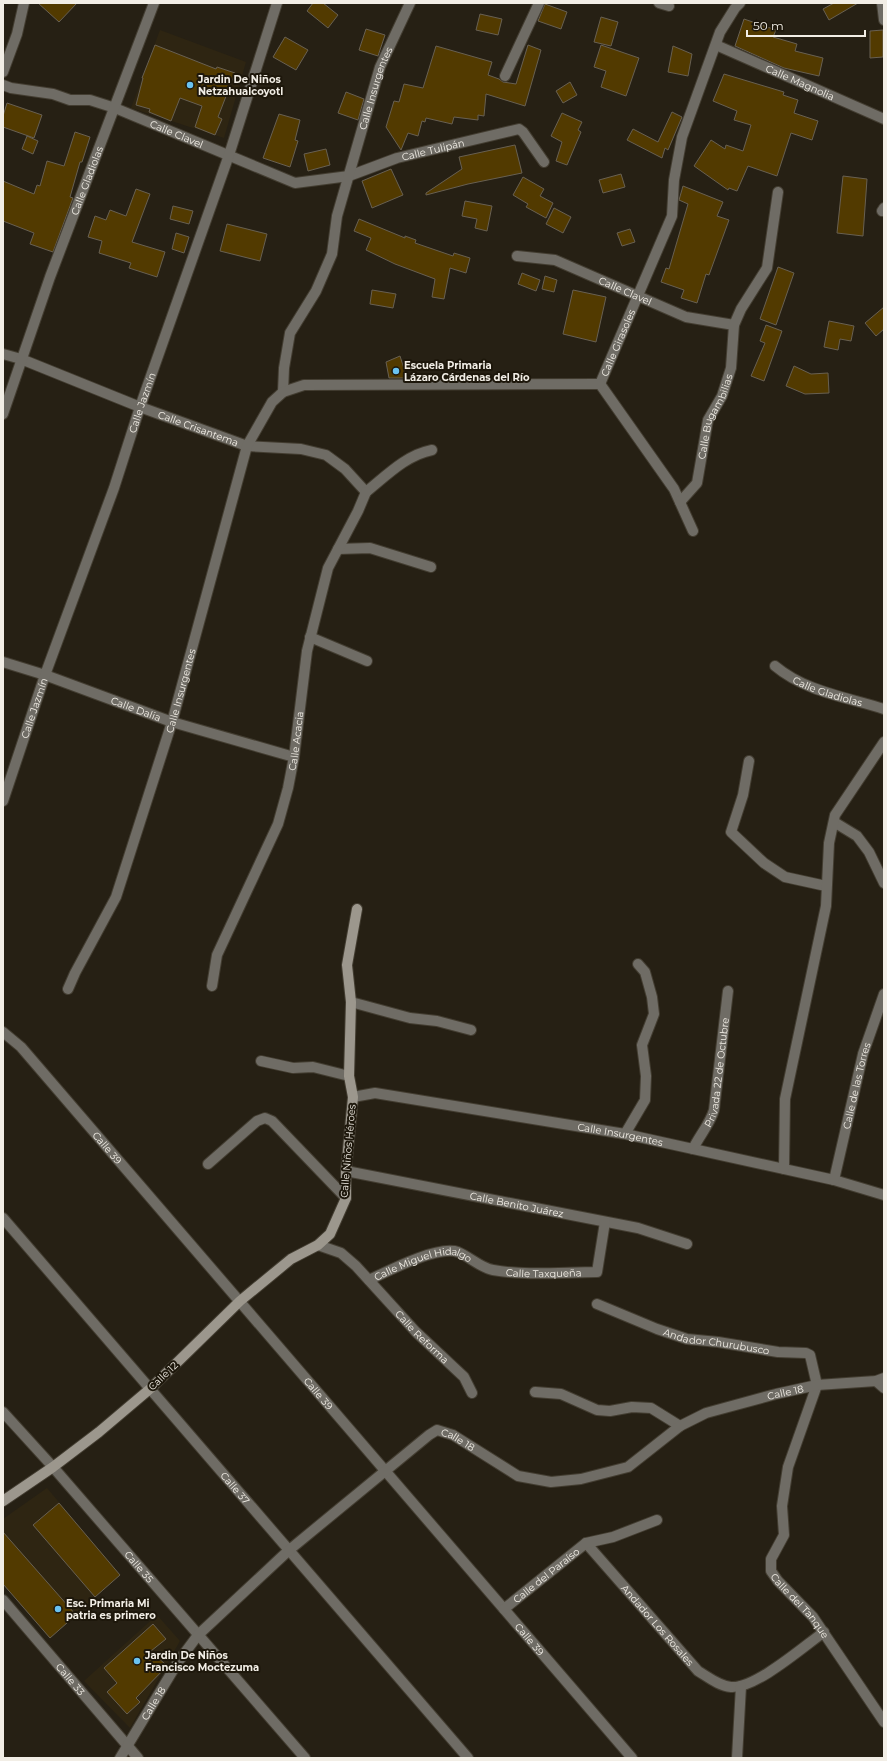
<svg xmlns="http://www.w3.org/2000/svg" width="887" height="1761" font-family="Montserrat,sans-serif">
  <rect width="100%" height="100%" fill="#262014"/>
  <!-- built -->
  <path fill="#2e2512" d="M160 30 246 62 224 138 131 108Z
    M47 1488 120 1575 50 1638 3 1584V1519Z
    M157 1615 180 1641 130 1728 84 1681Z"/>
  <!-- building -->
  <path fill="#523a00" stroke="#686052" d="M38 3H77L59 22Z
    M313 3H323L338 15 328 28 307 11Z
    M834 3H858L829 20 823 9Z
    M545 4 567 12 561 29 538 21Z
    M480 14 502 19 498 35 476 30Z
    M601 17 618 22 611 46 594 42Z
    M744 19 776 30 773 37 797 44 795 51 823 58 819 76 784 68 735 46Z
    M366 29 385 35 378 56 359 50Z
    M883 30V57L870 58V31Z
    M285 37 308 50 296 70 273 57Z
    M155 45 216 69 217 67 235 73 218 117 222 119 215 135 195 127 202 106 180 98 171 121 149 112 150 109 136 105 143 78H142Z
    M528 45 541 50 525 106 486 94 484 116 478 115V120L454 117 452 124 426 118 425 122 422 121 418 136 408 133 401 150 386 127 394 101 399 102 404 84 423 88 436 46 492 62 488 75 499 79 503 82 516 84Z
    M601 45 639 58 626 96 601 87 606 71 594 67Z
    M673 46 692 54 688 76 668 72Z
    M724 74 784 92 783 95 798 100 794 113 818 121 812 140 791 133 777 176 748 166 737 191 729 188 728 190 694 166 711 140 725 149 726 145 743 151 751 125 734 120 737 111 713 101Z
    M570 82 577 95 563 103 556 91Z
    M346 92 364 99 358 120 338 113Z
    M7 103 42 115 34 138 3 127V116Z
    M672 112 682 117 668 150 665 148 662 158 627 140 633 129 658 142Z
    M562 113 582 122 578 130 581 132 567 165 556 161 562 142 551 136Z
    M279 114 300 120 295 140 298 141 290 167 263 158Z
    M75 132 90 137 82 162H80L70 197 73 198 53 252 30 244 34 233 3 221V181L34 194 37 185 40 186 47 161 64 166Z
    M27 136 38 141 33 154 22 149Z
    M515 145 522 173 468 184 426 195V193L462 169 459 157Z
    M326 149 330 165 308 171 304 154Z
    M391 169 403 195 372 208 362 181Z
    M621 174 625 187 603 193 599 180Z
    M843 176 867 179 863 236 837 233Z
    M523 177 544 189 540 196 553 203 546 218 526 207 528 204 513 195Z
    M683 186 723 202 717 216 729 220 709 275 706 274 697 303 681 298 684 290 661 282 666 268 669 269 688 204 679 200Z
    M136 189 150 194 132 242 165 252 157 277 129 268 131 263 99 253 102 241 88 237 95 216 106 220 110 210 126 216Z
    M465 201 492 206 487 231 475 228 477 219 462 216Z
    M173 206 193 211 189 224 170 219Z
    M554 208 571 217 563 233 546 224Z
    M359 219 405 238V236L416 240 415 243 453 256 454 253 470 258 466 273 450 268 444 299 432 297 435 279 395 264 366 250 371 238 354 231Z
    M227 224 267 234 260 261 220 251Z
    M630 229 635 242 622 246 617 233Z
    M176 233 189 237 184 253 172 249Z
    M778 267 794 273 776 325 760 319Z
    M522 273 540 280 536 291 518 284Z
    M545 276 557 280 554 292 542 289Z
    M372 290 396 294 393 308 370 304Z
    M573 290 606 297 596 342 563 334Z
    M884 307V329L876 336 865 323Z
    M829 321 854 326 851 341 840 339 838 350 824 347Z
    M766 325 782 331 764 381 751 376 765 343 760 341Z
    M400 356 407 378H389L386 362Z
    M794 366 811 374 828 373 829 393 805 394 786 386Z
    M59 1503 120 1575 95 1597 33 1525Z
    M3 1532 76 1615 50 1638 3 1584Z
    M153 1624 166 1639 151 1651 167 1666 136 1698 140 1702 127 1714 107 1692 117 1683 104 1668Z"/>
  <g fill="none" stroke-linecap="round" stroke-linejoin="round">
    <defs>
      <g id="street">
        <path d="M659 3 669 6"/>
        <path d="M882 3 884 20"/>
        <path id="s1" d="M716 45 884 119"/>
        <path d="M3 72 17 34 24 3"/>
        <path d="M505 76 539 3"/>
        <path id="s2" d="M3 85 11 88 53 94 70 100H90L115 108 295 183 349 176 397 158 519 129 523 132 544 162"/>
        <path d="M882 211 884 208"/>
        <path id="s3" d="M517 256 555 260 686 317 734 325"/>
        <path id="s4" d="M3 354 21 359 140 407 247 446 301 449 326 455 345 469 366 492"/>
        <path id="s5" d="M600 384 672 216 674 180 682 137 720 32 735 8 740 3"/>
        <path d="M600 384 674 489 693 531"/>
        <path id="s6" d="M283 392 284 368 290 333 316 291 332 254 337 216 380 67 410 3"/>
        <path id="s7" d="M3 414 50 277 154 3"/>
        <path d="M366 492C386 476 406 455 432 450"/>
        <path id="s8" d="M680 502 697 483 708 420 722 396 731 368 734 325 741 309 767 268 778 192"/>
        <path d="M338 549 370 548 431 567"/>
        <path d="M310 637 367 661"/>
        <path id="s9" d="M3 662 45 675 172 722 294 757"/>
        <path id="s10" d="M775 666C806 692 847 697 884 709"/>
        <path d="M749 761 743 795 731 832 764 863 785 877 826 886"/>
        <path id="s11" d="M3 801 45 675 114 488 140 407 229 155 277 3"/>
        <path d="M834 822 857 836 869 852 884 883"/>
        <path id="s12" d="M212 986 217 955 278 824 288 788 294 757 307 651 328 568 358 511 366 492"/>
        <path id="s13" d="M68 989 75 973 116 897 172 722 247 446 272 402 283 392 304 385 600 384"/>
        <path d="M351 1002 410 1018 437 1021 471 1030"/>
        <path id="s14" d="M3 1032 21 1047 632 1758"/>
        <path d="M261 1061 293 1068 313 1067 349 1076"/>
        <path id="s15" d="M353 1097 375 1093 625 1134 834 1180 884 1195"/>
        <path d="M625 1134 645 1100 646 1076 642 1045 654 1014 652 997 645 972 638 964"/>
        <path id="s16" d="M693 1149C699 1136 710 1124 714 1110L728 991"/>
        <path d="M208 1164 257 1121 265 1118 272 1121 346 1198"/>
        <path d="M784 1169 785 1099 826 906 829 843 835 815 884 742"/>
        <path id="s17" d="M346 1171 638 1228 687 1244"/>
        <path id="s18" d="M834 1180 863 1054 884 994"/>
        <path id="s19" d="M3 1218 468 1758"/>
        <path id="s20" d="M318 1245 341 1253 356 1266 416 1332 464 1377 472 1393"/>
        <path id="s21" d="M369 1280C388 1271 438 1245 458 1252 470 1257 481 1268 493 1270 527 1276 563 1272 597 1272L605 1222"/>
        <path id="s22" d="M597 1304 657 1329 687 1339 718 1342 778 1352 806 1353 810 1355 817 1385 788 1467 782 1506 784 1535 771 1559V1571L778 1581 813 1617 884 1722"/>
        <path d="M876 1381 884 1388"/>
        <path d="M535 1392 561 1394 597 1410 610 1411 632 1407 651 1408 680 1426"/>
        <path id="s23" d="M3 1412 53 1467 305 1758"/>
        <path id="s24" d="M586 1543 698 1671C708 1677 719 1686 731 1687 755 1689 803 1647 824 1632"/>
        <path id="s25" d="M3 1600 138 1758"/>
        <path id="s26" d="M504 1609 586 1543 613 1537 657 1520"/>
        <path id="s27" d="M120 1758 178 1662 198 1635 288 1551 429 1435 437 1430 453 1435 518 1476 551 1482 581 1479 628 1467 680 1426 706 1413 776 1394 817 1385 876 1381 884 1378"/>
        <path d="M737 1758 741 1686"/>
      </g>
      <path id="secondary" d="M3 1501 53 1467 99 1432 151 1388 240 1301 291 1259 318 1245 330 1234 346 1198V1171L353 1097 349 1076 351 1002 347 965 357 909"/>
    </defs>
    <!-- street casing -->
    <use href="#street" stroke="#433d31" stroke-width="12"/>
    <!-- secondary casing -->
    <use href="#secondary" stroke="#433d31" stroke-width="12"/>
    <!-- street -->
    <use href="#street" stroke="#6f6c65" stroke-width="10"/>
    <!-- secondary -->
    <use href="#secondary" stroke="#9c978d" stroke-width="10"/>
  </g>
  <!-- markers -->
  <g fill="#6ac3f1" stroke="#1d170b" stroke-width="1.5">
    <circle cx="190" cy="85" r="4"/>
    <circle cx="396" cy="371" r="4"/>
    <circle cx="58" cy="1609" r="4"/>
    <circle cx="137" cy="1661" r="4"/>
  </g>
  <g text-anchor="middle" dominant-baseline="central" stroke-width="4" stroke-linejoin="round" paint-order="stroke">
    <!-- poi labels -->
    <g font-size="10" font-weight="bold" fill="#f2eee6" stroke="#1d170b" text-anchor="start">
      <text x="198" y="79">Jardin De Niños<tspan x="198" dy="12">Netzahualcoyotl</tspan></text>
      <text x="404" y="365">Escuela Primaria<tspan x="404" dy="12">Lázaro Cárdenas del Río</tspan></text>
      <text x="66" y="1603">Esc. Primaria Mi<tspan x="66" dy="12">patria es primero</tspan></text>
      <text x="145" y="1655">Jardin De Niños<tspan x="145" dy="12">Francisco Moctezuma</tspan></text>
    </g>
    <!-- street labels -->
    <g font-size="10" fill="#f2eee6" stroke="#1d170b">
      <text stroke="none"><textPath href="#s1" startOffset="92">Calle Magnolia</textPath></text>
      <text stroke="none"><textPath href="#s6" startOffset="321">Calle Insurgentes</textPath></text>
      <text stroke="none"><textPath href="#s2" startOffset="182">Calle Clavel</textPath></text>
      <text stroke="none"><textPath href="#s2" startOffset="453">Calle Tulipán</textPath></text>
      <text stroke="none"><textPath href="#s7" startOffset="248">Calle Gladiolas</textPath></text>
      <text stroke="none"><textPath href="#s3" startOffset="115">Calle Clavel</textPath></text>
      <text stroke="none"><textPath href="#s5" startOffset="45">Calle Girasoles</textPath></text>
      <text stroke="none"><textPath href="#s11" startOffset="422">Calle Jazmín</textPath></text>
      <text stroke="none"><textPath href="#s8" startOffset="95">Calle Bugambilias</textPath></text>
      <text stroke="none"><textPath href="#s4" startOffset="209">Calle Crisantema</textPath></text>
      <text stroke="none"><textPath href="#s10" startOffset="59">Calle Gladiolas</textPath></text>
      <text stroke="none"><textPath href="#s13" startOffset="320">Calle Insurgentes</textPath></text>
      <text stroke="none"><textPath href="#s11" startOffset="98">Calle Jazmín</textPath></text>
      <text stroke="none"><textPath href="#s9" startOffset="141">Calle Dalia</textPath></text>
      <text stroke="none"><textPath href="#s12" startOffset="261">Calle Acacia</textPath></text>
      <text stroke="none"><textPath href="#s16" startOffset="82">Privada 22 de Octubre</textPath></text>
      <text stroke="none"><textPath href="#s18" startOffset="97">Calle de las Torres</textPath></text>
      <text stroke="none"><textPath href="#s15" startOffset="271">Calle Insurgentes</textPath></text>
      <text stroke="none"><textPath href="#s14" startOffset="156">Calle 39</textPath></text>
      <text transform="translate(348 1151) rotate(-85)">Calle Niños Héroes</text>
      <text stroke="none"><textPath href="#s17" startOffset="174">Calle Benito Juárez</textPath></text>
      <text stroke="none"><textPath href="#s21" startOffset="58">Calle Miguel Hidalgo</textPath></text>
      <text stroke="none"><textPath href="#s21" startOffset="185">Calle Taxqueña</textPath></text>
      <text stroke="none"><textPath href="#s20" startOffset="141">Calle Reforma</textPath></text>
      <text stroke="none"><textPath href="#s22" startOffset="126">Andador Churubusco</textPath></text>
      <text transform="translate(163 1376) rotate(-44)">Calle 12</text>
      <text stroke="none"><textPath href="#s27" startOffset="844">Calle 18</textPath></text>
      <text stroke="none"><textPath href="#s14" startOffset="480">Calle 39</textPath></text>
      <text stroke="none"><textPath href="#s27" startOffset="484">Calle 18</textPath></text>
      <text stroke="none"><textPath href="#s19" startOffset="356">Calle 37</textPath></text>
      <text stroke="none"><textPath href="#s23" startOffset="206">Calle 35</textPath></text>
      <text stroke="none"><textPath href="#s26" startOffset="54">Calle del Paraíso</textPath></text>
      <text stroke="none"><textPath href="#s22" startOffset="492">Calle del Tanque</textPath></text>
      <text stroke="none"><textPath href="#s24" startOffset="109">Andador Los Rosales</textPath></text>
      <text stroke="none"><textPath href="#s14" startOffset="804">Calle 39</textPath></text>
      <text stroke="none"><textPath href="#s25" startOffset="104">Calle 33</textPath></text>
      <text stroke="none"><textPath href="#s27" startOffset="64">Calle 18</textPath></text>
    </g>
  </g>
  <!-- border -->
  <rect width="887" height="1761" fill="none" stroke="#f2eee6" stroke-width="8"/>
  <!-- scale -->
  <path d="M747 30v6h118v-6" fill="none" stroke="#f2eee6" stroke-width="2"/>
  <text x="753" y="30" font-size="12" fill="#f2eee6" stroke="#1d170b" stroke-width="3" paint-order="stroke">50 m</text>
</svg>
